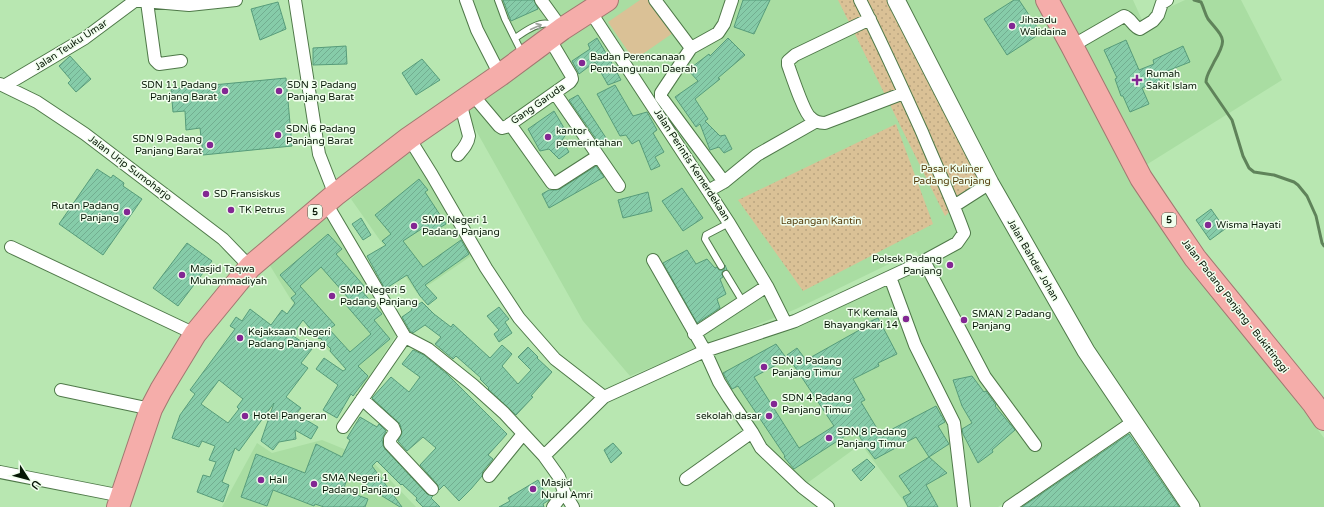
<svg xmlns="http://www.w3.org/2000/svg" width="1324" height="507" font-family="'Varela Round',sans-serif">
  <defs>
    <pattern id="grass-dots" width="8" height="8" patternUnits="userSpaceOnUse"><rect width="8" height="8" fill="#dac196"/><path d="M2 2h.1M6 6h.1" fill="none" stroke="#baa580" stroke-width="1.8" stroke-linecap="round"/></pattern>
    <pattern id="building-hatch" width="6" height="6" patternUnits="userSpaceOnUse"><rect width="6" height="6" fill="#86cca9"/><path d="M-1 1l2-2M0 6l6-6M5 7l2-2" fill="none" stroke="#72ae90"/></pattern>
  </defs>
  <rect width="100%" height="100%" fill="#b8e7b1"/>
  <!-- built -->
  <path fill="#a9dda2" d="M468 0H1133L1142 20 1185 0H1241L1282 80 1130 175 1324 438V507H1196L1133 417 1045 474 998 507H908L861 444 806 484 766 444 723 381 711 354 923 262 916 251 796 309 630 376 583 321 460 102 500 75Z
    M410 150 474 254 417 293 351 199Z
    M329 215 396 335 362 388 309 329 269 264Z
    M322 440 371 460 416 507H222L257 443 272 453Z"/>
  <!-- grass -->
  <path fill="url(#grass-dots)" d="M838 0H890L982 182 945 216Z
    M896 124 933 224 803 291 738 200Z"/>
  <!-- garden -->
  <path fill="#dac196" d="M640 0H651L673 33 634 60 608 22Z"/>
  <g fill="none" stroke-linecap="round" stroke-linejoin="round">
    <!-- stream -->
    <path stroke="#5f835a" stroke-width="3" d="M1194 0 1201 2C1204 8 1205 14 1208 19 1224 39 1228 38 1214 62 1211 69 1206 75 1206 82L1232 120 1243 156 1249 168 1254 172 1274 175 1294 182 1298 185 1307 196 1316 216 1322 243 1324 246"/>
  </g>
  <!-- building -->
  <path fill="url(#building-hatch)" stroke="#579c7a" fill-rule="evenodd" d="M503 0H534L538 9 511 21Z
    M743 0H770L754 34 734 27Z
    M1014 0H1019L1041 33 1007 55 984 19Z
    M278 2 286 29 260 40 251 9Z
    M597 38 609 58 621 80 608 85 595 62 579 74 572 61 590 49 588 44Z
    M728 38 745 55 718 78 720 79 695 99 708 119 705 121 720 136 725 135 732 149 724 153 719 147 710 150 700 124 696 127 675 97 698 81 688 70 709 54 710 56Z
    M1126 40 1139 70 1154 64 1153 60 1183 46 1190 62 1157 75 1160 81 1142 88 1149 104 1130 112 1123 96H1121L1115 79 1117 78 1104 50Z
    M346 46 347 64 313 65V48Z
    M70 56 91 79 76 92 68 83 71 80 59 66Z
    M422 59 440 80 416 95 402 73Z
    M286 78 292 146 203 155 200 128 186 130 185 111 173 112 171 89Z
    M615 85 633 116 647 112 657 130 653 133 664 152 655 157 660 166 651 170 639 140 632 144 626 135 620 136 597 94Z
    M578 95 608 141 601 146 569 100Z
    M554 111 567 133 562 140 569 152 559 159 549 149 540 151 528 129Z
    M596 166 604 177 549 208 542 194 549 190H556L560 189Z
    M97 169 111 178 113 175 124 183 123 186 142 199 103 255 59 224Z
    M419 179 428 190 425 192 446 224 431 233 426 226 403 241 423 267 461 240 469 254 425 285 437 298 428 305 420 296 407 275 385 289 367 256 386 245 382 241 391 234 375 215Z
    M682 188 703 218 683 231 662 201Z
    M648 192 652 211 623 218 618 200Z
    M1211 209 1225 229 1210 240 1196 220Z
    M361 218 371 235 363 240 352 224Z
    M328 234 342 249 336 254 364 286 360 289 382 314 374 320 390 339 358 366 368 376 353 396 351 394 337 418 323 410 338 385 316 369 324 358 343 371 346 369 330 351 331 349 320 338 319 339 303 320 292 335 312 349 301 363 308 368 286 397 301 408 296 414 318 427 311 439 295 430 296 439 279 442 273 450 261 441 274 403 239 451 235 448 222 482 229 485 223 502 197 492 203 475 210 477 216 462 209 460 215 446 202 441 199 447 172 438 180 415 195 394 190 390 235 329 230 326 236 317 242 321 250 309 271 325 282 310 287 314 295 303 291 298 296 294 280 275ZM321 267 351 301 346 305 371 334 350 352 329 329 335 325 300 286ZM219 380 243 399 237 407 239 409 228 423 201 404Z
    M187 243 212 261 178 306 153 288Z
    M687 250 696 264 707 259 715 268 717 267 719 270H724L725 265 727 270 722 272V274L723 277 720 279 726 294 717 299 720 308 697 323 663 263Z
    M422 302 434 314 451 327 453 324 490 358 502 345 512 354 502 366 518 384 531 370 518 357 528 347 538 357 537 358 552 372 531 396 533 397 516 415 488 389 489 388 480 379 481 378 456 356 453 359 435 344 441 337 425 325 413 333 410 331 402 317 412 310 411 309Z
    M499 307 509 319 505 322 512 333 499 342 494 334 499 330 487 316Z
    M878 318 897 354 878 363 879 366 853 379 865 400 861 402 881 435 936 406 945 422 938 426 949 444 929 457 916 437 875 459 863 443 856 429 794 469 784 457 785 456 738 386 732 389 723 373 776 344 787 359 754 377 799 448 834 426 787 355 797 348 806 360 863 328 862 325Z
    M413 350 424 355 447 374 507 434 488 455 493 459 483 471 482 476 471 489 459 501 444 485 439 490 437 484 420 465 436 448 423 437 407 451 398 441 402 433 400 424 372 398 391 377 409 392 420 377 402 364Z
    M972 376 984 392 986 391 996 405 995 406 1015 430 992 450 993 452 978 463 963 434 962 429 972 423 962 406 953 380Z
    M360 417 377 427 379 424 386 431 382 439 383 445 385 449 427 494 433 496 431 498 440 507H423L416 500 417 498 402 484 401 485 377 461 372 466 402 507H400L366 486 368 481 350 472 343 490 368 499 365 507H324L315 504 314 506 273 490 267 506 241 497 256 454 305 473 316 444 342 457 350 440 347 438Z
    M1129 434 1179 507H1022Z
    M613 443 622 453 611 463 604 450Z
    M929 457 947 473 926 485 938 507H908L903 497 911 493 899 476Z
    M867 459 875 467 861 481 852 470Z
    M538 480 549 500 543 504 544 507H499L510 501 508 498Z"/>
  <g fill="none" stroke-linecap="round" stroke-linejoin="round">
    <defs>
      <path id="lane" d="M498 0 505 19 522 53
        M515 38C523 33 538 21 549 24L553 31
        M721 266 705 239 706 235 729 223
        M726 274 743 302"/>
      <path id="street" d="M132 0 189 5 236 0
        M295 0 319 154 335 195
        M466 0 477 30 500 75
        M541 0 562 29
        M655 0 691 48
        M147 2 155 60 159 64 181 61
        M590 11 729 223 767 286 786 324
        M870 19 795 55 788 61V65C792 76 804 113 811 118 815 122 820 123 825 123L904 93
        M1072 46 1124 16C1131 18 1133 27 1140 29L1153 21 1158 15 1162 3 1167 0
        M0 84 37 102 85 134 223 239 250 267
        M4 86 85 38 136 0
        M555 93 619 186
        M472 94 499 126 502 128 506 127 570 82 572 79 571 75 549 38
        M510 124 552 183H556L598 156
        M409 138 432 175 486 268 519 318 555 359 604 397
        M458 155C463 149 468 144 469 136L460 102
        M724 182 757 155 815 122
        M708 191 724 182 661 97V93L691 48 718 33 724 24 732 0
        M326 203 405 337 428 349 473 385 504 413 544 456
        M954 206 990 183
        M11 247 195 334
        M653 260 705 351 719 382 729 398 752 432 761 448 802 487 828 507
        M924 261 985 377 1035 445
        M890 277 915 345 954 423 964 507
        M694 334 767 286
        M61 390 151 409
        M362 399 393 427 395 432 390 439V444L432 489
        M343 427 405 337
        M0 472 122 496
        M489 476 523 434
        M686 479 752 432
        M553 507 564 492
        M573 507 564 492 559 477 544 456 604 397 705 351 795 321 924 261 957 243 964 233C952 199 936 166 922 132 902 88 882 43 860 0
        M1009 507 1133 422"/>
      <path id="secondary" d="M896 0 990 183 1086 351 1191 507"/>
      <path id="highway" d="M1047 0 1072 46 1141 178 1157 202 1195 258 1313 403 1324 419
        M118 507 151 409 161 390 195 334 250 267 335 195 409 138 500 75 562 29 607 0"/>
    </defs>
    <!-- lane casing -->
    <use href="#lane" stroke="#4f7949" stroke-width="8"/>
    <!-- street casing -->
    <use href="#street" stroke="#4f7949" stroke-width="14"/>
    <!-- secondary casing -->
    <use href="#secondary" stroke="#4f7949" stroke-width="19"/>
    <!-- highway casing -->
    <use href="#highway" stroke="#a17870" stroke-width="24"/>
    <!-- lane -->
    <use href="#lane" stroke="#fff" stroke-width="6"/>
    <!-- street -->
    <use href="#street" stroke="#fff" stroke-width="12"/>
    <!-- secondary -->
    <use href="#secondary" stroke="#fff" stroke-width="17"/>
    <!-- highway -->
    <use href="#highway" stroke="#f5adaa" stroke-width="22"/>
  </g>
  <!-- one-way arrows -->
  <defs><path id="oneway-shaft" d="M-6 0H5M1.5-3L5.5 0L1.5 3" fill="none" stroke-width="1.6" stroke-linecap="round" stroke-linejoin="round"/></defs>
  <use stroke="#9ba29b" href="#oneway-shaft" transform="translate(536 27) rotate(-24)"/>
  <!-- markers -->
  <g fill="#832793" stroke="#f0feed" stroke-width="1.5">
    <circle cx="1012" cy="26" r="4"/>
    <circle cx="582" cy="63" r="4"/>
    <path d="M1135 74h4v4h4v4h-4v4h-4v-4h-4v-4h4z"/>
    <circle cx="225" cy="91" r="4"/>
    <circle cx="279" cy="91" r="4"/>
    <circle cx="278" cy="135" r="4"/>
    <circle cx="548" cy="137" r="4"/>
    <circle cx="210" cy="145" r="4"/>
    <circle cx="206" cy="194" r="4"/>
    <circle cx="231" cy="210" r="4"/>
    <circle cx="127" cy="212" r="4"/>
    <circle cx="1208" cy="225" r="4"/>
    <circle cx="414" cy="226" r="4"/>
    <circle cx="950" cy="265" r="4"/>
    <circle cx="182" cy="275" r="4"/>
    <circle cx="332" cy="296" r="4"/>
    <circle cx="906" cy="319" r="4"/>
    <circle cx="964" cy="320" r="4"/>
    <circle cx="240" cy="338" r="4"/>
    <circle cx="764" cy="367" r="4"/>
    <circle cx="774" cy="404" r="4"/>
    <circle cx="245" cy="416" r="4"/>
    <circle cx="769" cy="416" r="4"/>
    <circle cx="829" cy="438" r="4"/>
    <circle cx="261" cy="480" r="4"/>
    <circle cx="314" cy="484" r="4"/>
    <circle cx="533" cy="489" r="4"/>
  </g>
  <g text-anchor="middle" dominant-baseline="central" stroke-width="3" stroke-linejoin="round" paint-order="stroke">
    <!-- shield labels -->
    <g fill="#f0feed" stroke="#4c5c4b" stroke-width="1">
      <rect x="308" y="205" width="14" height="14" rx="3"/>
      <rect x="1162" y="213" width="14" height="14" rx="3"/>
    </g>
    <g font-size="9" font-weight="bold" fill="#061705">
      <text x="315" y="212">5</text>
      <text x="1169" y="220">5</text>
    </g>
    <!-- poi labels -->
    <g font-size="10" fill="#061705" stroke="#f0feed" text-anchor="start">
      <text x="1020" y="20">Jihaadu<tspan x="1020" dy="12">Walidaina</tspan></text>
      <text x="590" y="57">Badan Perencanaan<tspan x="590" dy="12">Pembangunan Daerah</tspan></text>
      <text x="1146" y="74">Rumah<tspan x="1146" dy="12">Sakit Islam</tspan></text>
      <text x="217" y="85" text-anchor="end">SDN 11 Padang<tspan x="217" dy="12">Panjang Barat</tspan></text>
      <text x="287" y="85">SDN 3 Padang<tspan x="287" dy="12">Panjang Barat</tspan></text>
      <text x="286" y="129">SDN 6 Padang<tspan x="286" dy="12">Panjang Barat</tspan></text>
      <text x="556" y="131">kantor<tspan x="556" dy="12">pemerintahan</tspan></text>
      <text x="202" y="139" text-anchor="end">SDN 9 Padang<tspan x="202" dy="12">Panjang Barat</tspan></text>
      <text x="214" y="194">SD Fransiskus</text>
      <text x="119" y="206" text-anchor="end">Rutan Padang<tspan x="119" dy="12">Panjang</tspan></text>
      <text x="239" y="210">TK Petrus</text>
      <text x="422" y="220">SMP Negeri 1<tspan x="422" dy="12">Padang Panjang</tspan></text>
      <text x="1216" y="225">Wisma Hayati</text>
      <text x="942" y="259" text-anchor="end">Polsek Padang<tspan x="942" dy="12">Panjang</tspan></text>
      <text x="190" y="269">Masjid Taqwa<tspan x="190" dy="12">Muhammadiyah</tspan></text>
      <text x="340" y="290">SMP Negeri 5<tspan x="340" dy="12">Padang Panjang</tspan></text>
      <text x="898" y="313" text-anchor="end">TK Kemala<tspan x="898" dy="12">Bhayangkari 14</tspan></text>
      <text x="972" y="314">SMAN 2 Padang<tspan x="972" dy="12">Panjang</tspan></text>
      <text x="248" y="332">Kejaksaan Negeri<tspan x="248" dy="12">Padang Panjang</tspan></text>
      <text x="772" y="361">SDN 3 Padang<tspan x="772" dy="12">Panjang Timur</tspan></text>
      <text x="782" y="398">SDN 4 Padang<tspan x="782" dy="12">Panjang Timur</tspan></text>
      <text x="253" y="416">Hotel Pangeran</text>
      <text x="761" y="416" text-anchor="end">sekolah dasar</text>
      <text x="837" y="432">SDN 8 Padang<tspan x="837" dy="12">Panjang Timur</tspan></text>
      <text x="322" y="478">SMA Negeri 1<tspan x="322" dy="12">Padang Panjang</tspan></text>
      <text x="269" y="480">Hall</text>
      <text x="541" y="483">Masjid<tspan x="541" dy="12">Nurul Amri</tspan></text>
    </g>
    <!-- street labels -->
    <g font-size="10" fill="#061705" stroke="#f0feed">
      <text transform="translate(71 45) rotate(-33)">Jalan Teuku Umar</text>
      <text transform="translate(538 104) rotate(-35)">Gang Garuda</text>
      <text transform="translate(692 165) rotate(57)">Jalan Perintis Kemerdekaan</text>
      <text transform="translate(130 168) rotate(37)">Jalan Urip Sumoharjo</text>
      <text transform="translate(1033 260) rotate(60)">Jalan Bahder Johan</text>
      <text transform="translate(1235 306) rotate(52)">Jalan Padang Panjang - Bukittinggi</text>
    </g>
    <!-- park labels -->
    <g font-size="10" fill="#533c0b" stroke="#f0feed">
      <text x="952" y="169">Pasar Kuliner<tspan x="952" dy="12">Padang Panjang</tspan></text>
      <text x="821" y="221">Lapangan Kantin</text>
    </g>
  </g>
  <!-- north arrow -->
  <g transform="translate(28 479) rotate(126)" stroke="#f0feed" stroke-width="3" paint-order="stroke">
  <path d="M0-3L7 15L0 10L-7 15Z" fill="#061705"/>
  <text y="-6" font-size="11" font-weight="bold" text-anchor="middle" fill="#061705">U</text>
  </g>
</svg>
